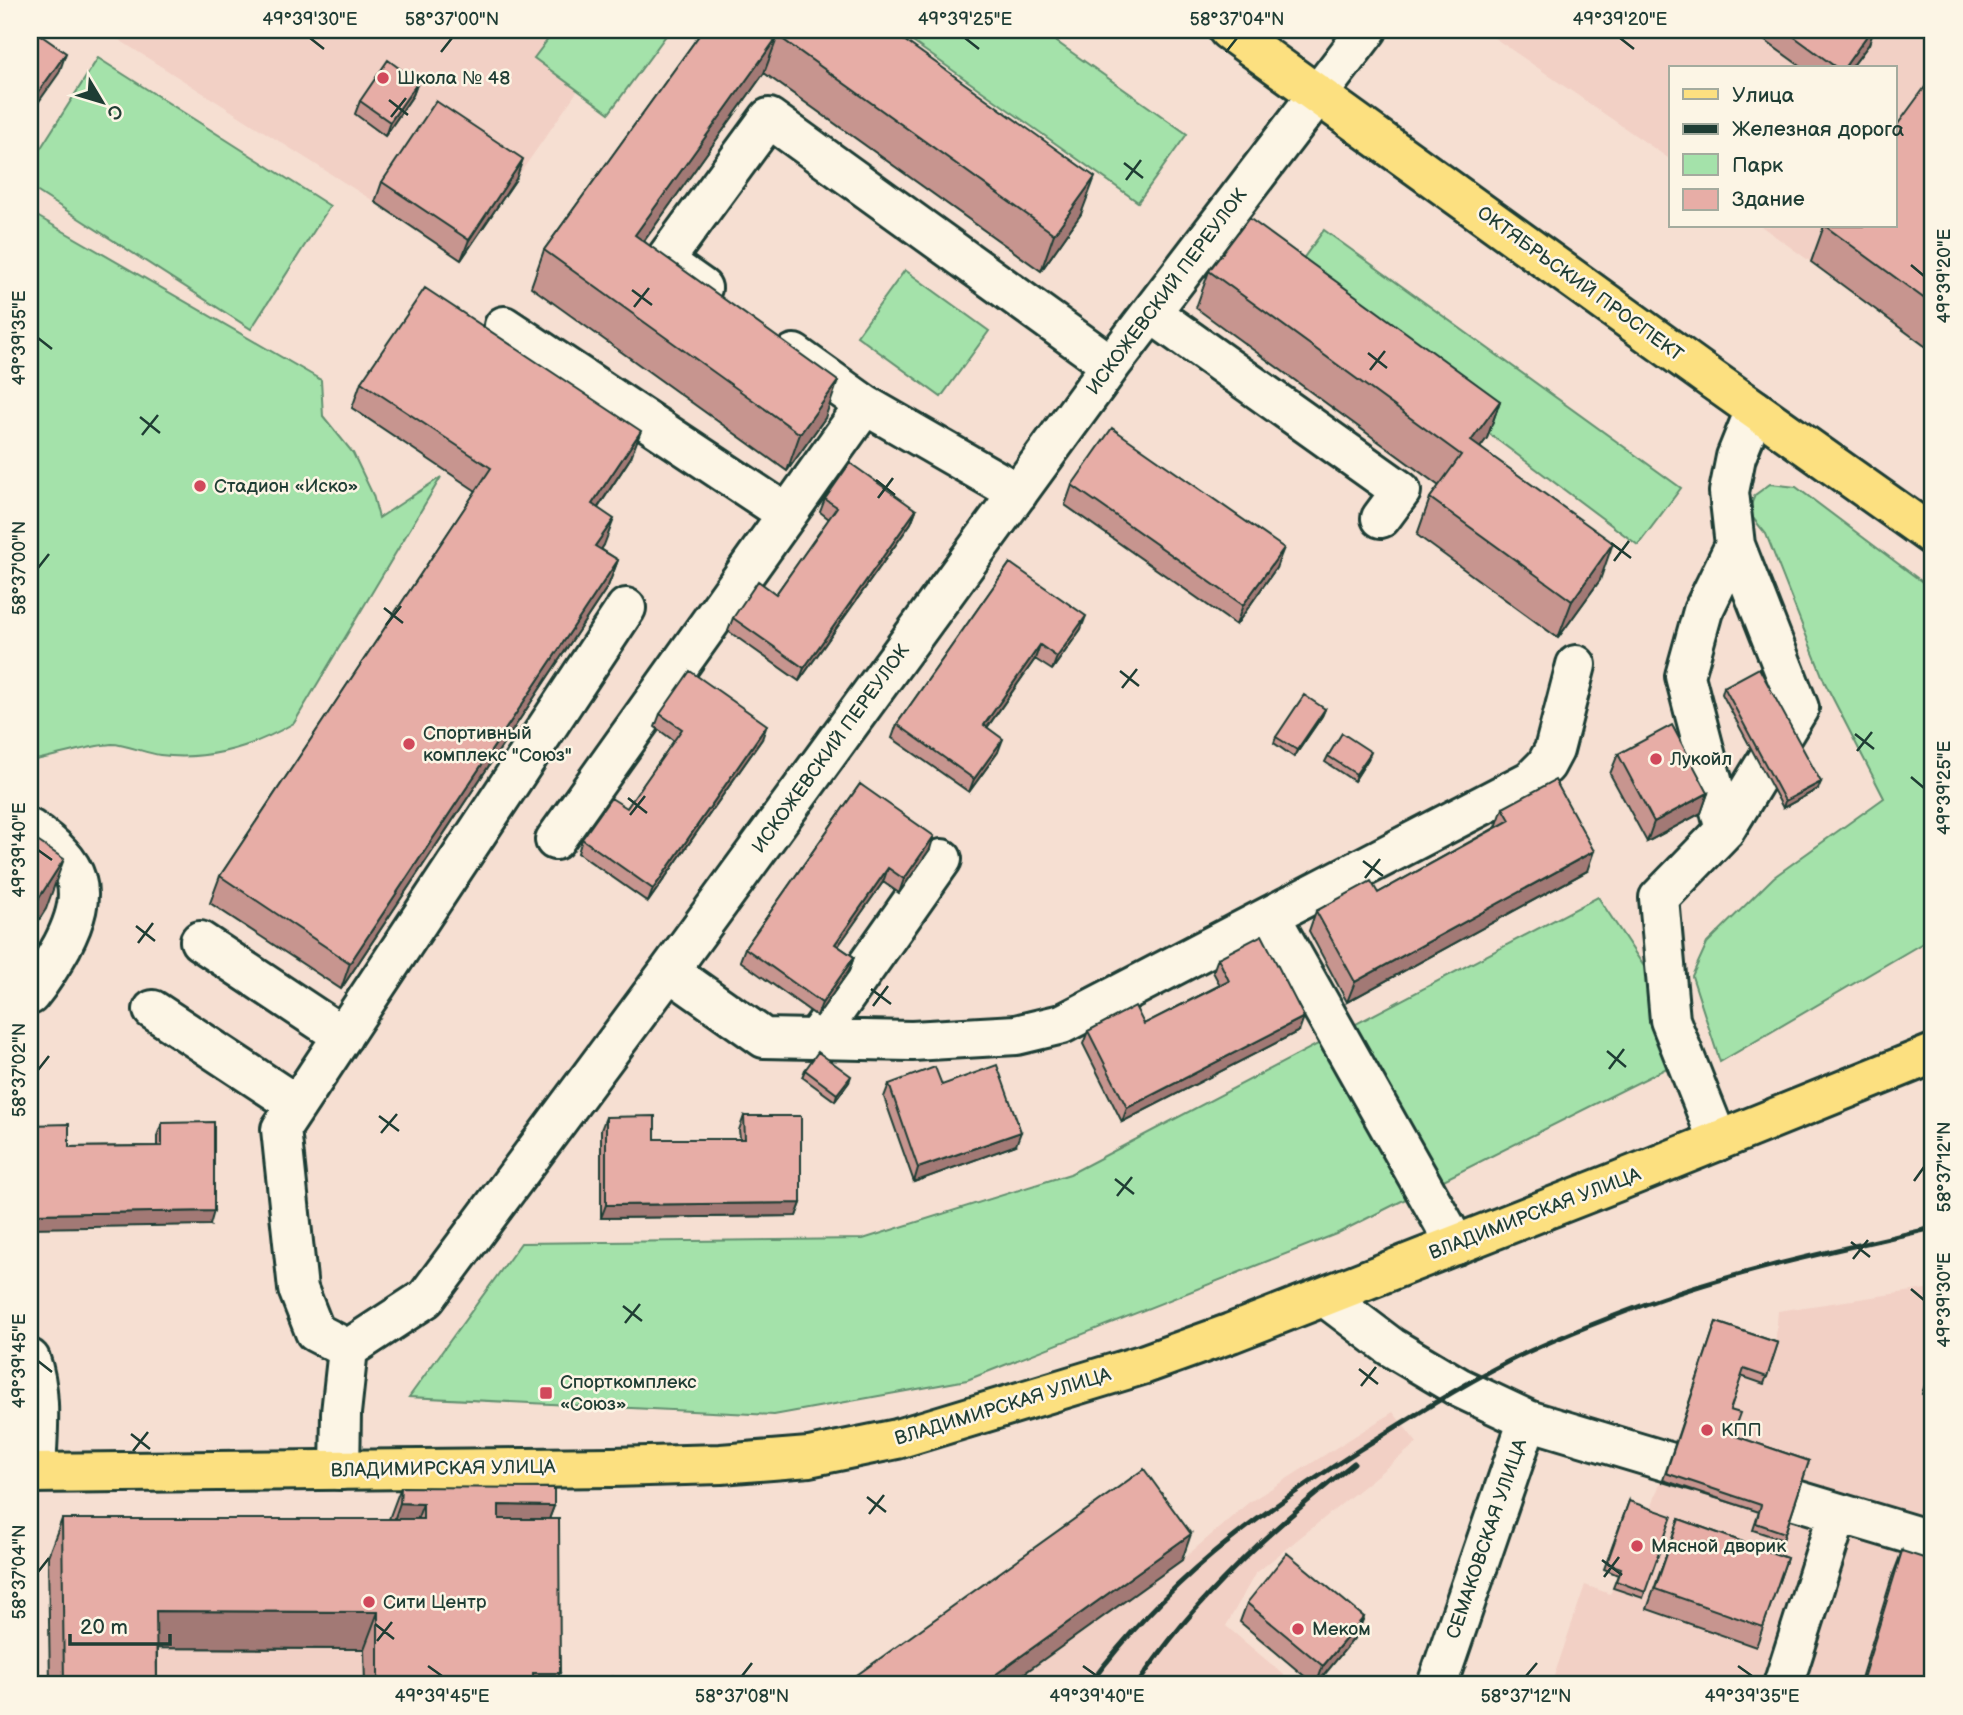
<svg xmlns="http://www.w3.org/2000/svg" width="1963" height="1715" font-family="'Balsamiq Sans',sans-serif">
  <rect width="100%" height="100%" fill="#f6dfd2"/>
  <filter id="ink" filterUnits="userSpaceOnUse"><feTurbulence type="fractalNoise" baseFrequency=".0143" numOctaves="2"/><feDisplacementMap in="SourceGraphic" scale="14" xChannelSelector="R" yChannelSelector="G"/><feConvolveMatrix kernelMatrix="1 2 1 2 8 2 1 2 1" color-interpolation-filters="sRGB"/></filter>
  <g filter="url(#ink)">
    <!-- built -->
    <path fill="#f2d0c5" d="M63 30H620L516 179 429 121 375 202 113 36Z
      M1483 30H1933V94L1895 147V68H1671V160Z
      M1761 226H1837L1811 262Z
      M1933 1288V1685H1551L1585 1585 1610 1594 1613 1588 1618 1575 1604 1569 1627 1508 1649 1515 1713 1329 1775 1349 1778 1311Z
      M1393 1412 1417 1443 1255 1574 1226 1626 1296 1685H1008L1182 1560 1248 1503Z
      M142 1648 364 1649 365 1685H143Z"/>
    <!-- green -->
    <path fill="#a4e2aa" stroke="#62906f" stroke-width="2" d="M555 30H670L609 113 534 58Z
      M896 30H1040L1187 134 1138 202Z
      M98 58 330 206 251 329 30 187V165Z
      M30 212 321 380 323 416 353 453 373 495 379 518 441 477 294 723C253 747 208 761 160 755 145 753 125 744 112 744 87 746 57 756 32 761L30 759Z
      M1324 230 1681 488 1638 545 1286 282Z
      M905 270 989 331 941 397 857 336Z
      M1770 484 1796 487 1933 590V937L1720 1062 1692 976 1707 943 1774 877 1884 798 1825 683 1766 534 1748 512 1755 495Z
      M1598 897 1649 974 1673 1065 1336 1234 967 1380 774 1415 409 1397 521 1243 863 1239 1070 1174Z"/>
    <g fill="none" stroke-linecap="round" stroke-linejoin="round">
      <defs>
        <path id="minor" d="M702 288 664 261 769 118 1111 365
          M1151 313 1401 491 1381 518
          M504 326 787 514
          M794 354 865 405 1018 493
          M30 829C81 864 91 890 62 946 52 964 43 979 30 995
          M1725 830 1685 676 1703 611 1735 545
          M555 840 865 405
          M1271 917 1456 1245
          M200 941 343 1036
          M669 971 764 1038 912 1041 1016 1035 1062 1024 1531 780 1546 765 1554 750 1576 665
          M153 1010 297 1105
          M817 1037 942 859
          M1718 1141 1670 1020 1659 898 1725 830 1799 708 1735 545 1729 492 1736 457 1755 410
          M1325 1297 1391 1347 1460 1388 1528 1420 1437 1685
          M348 1349 315 1332 298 1289 281 1129 626 608
          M30 1359C43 1395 37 1436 36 1473
          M1528 1420 1933 1541
          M340 1470 341 1413 348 1349 426 1298 669 971 1111 365 1367 30
          M1783 1685 1838 1513"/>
        <path id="major" d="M1228 30 1713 380 1933 536
          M30 1473 612 1467 721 1464 809 1457 897 1439 1145 1364 1231 1333 1621 1180 1933 1054"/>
      </defs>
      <!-- minor casing -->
      <use href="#minor" stroke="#1f3d34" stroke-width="44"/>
      <!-- major casing -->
      <use href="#major" stroke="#1f3d34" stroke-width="44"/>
      <!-- minor -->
      <use href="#minor" stroke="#fcf5e5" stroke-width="38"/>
      <!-- major -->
      <use href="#major" stroke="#fce080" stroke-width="38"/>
      <!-- rail -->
      <path stroke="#1f3d34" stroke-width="5" d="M1089 1685C1166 1581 1251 1519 1359 1450 1408 1419 1457 1388 1509 1361 1553 1339 1600 1321 1646 1304 1739 1270 1837 1250 1933 1228
        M1137 1685C1195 1598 1272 1528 1354 1463"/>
    </g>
    <!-- wall -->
    <path fill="#c7958f" stroke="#1f3d34" stroke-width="2" d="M703 30H890L1081 214 1041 271 764 73 644 241 825 418 787 471 531 287 544 250Z
      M1750 30H1871L1869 44 1851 68H1803Z
      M1933 76V352L1811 262 1824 226H1895Z
      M418 82 413 95 385 136 355 114 360 101Z
      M516 179 461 260 375 202 382 182Z
      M1209 271 1500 401 1487 438 1480 447 1600 580 1558 638 1417 535 1430 498 1439 486 1196 308Z
      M361 382 631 457 598 508 604 545 601 549 618 560 608 586 341 989 210 903 220 876 476 491 352 408Z
      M1072 485 1276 568 1236 625 1065 505Z
      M825 499 916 510 911 523 799 681 728 631 733 618 776 594 829 519 820 512Z
      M1010 563 1081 629 1052 670 1035 659 987 728 998 752 969 792 892 738 897 724Z
      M1724 687 1818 789 1783 808 1722 694Z
      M1325 709 1322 716 1294 757 1274 743 1276 737Z
      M660 714 762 739 648 902 578 853 582 839 627 808 674 741 655 727Z
      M1618 754 1708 793 1701 813 1647 842 1610 774Z
      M1328 756 1368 759 1354 781 1325 762Z
      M860 784 930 849 899 893 883 882 838 946 854 957 849 971 817 1016 740 961 745 948Z
      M1503 808 1587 871 1347 1002 1309 931 1316 911 1378 893 1496 827Z
      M1218 958 1299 1031 1122 1122 1083 1044 1088 1031 1144 1024 1220 985 1213 972Z
      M805 1070 849 1082 835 1101 802 1077Z
      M889 1084 942 1085 1016 1145 914 1182 884 1097Z
      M744 1116 801 1203 796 1216 601 1218V1130L606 1117 655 1139H740L739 1130Z
      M162 1123 210 1225 69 1147 157 1146V1136Z
      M1716 1322 1778 1343 1764 1384 1741 1376 1730 1410 1732 1435 1809 1461 1783 1540 1753 1530 1759 1512 1663 1480Z
      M1933 1362V1398L1922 1394Z
      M401 1487 554 1506 549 1519 555 1685H365L364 1649 157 1648V1685H50L48 1556 62 1519H389Z
      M1629 1501 1645 1592 1643 1598 1613 1588 1618 1575 1604 1569Z
      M1679 1519 1787 1558 1756 1647 1647 1609Z
      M1902 1551 1933 1685H1859L1892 1577Z
      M1247 1603 1364 1617 1356 1636 1315 1685 1240 1622Z"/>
    <!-- shaded-wall -->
    <path fill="#a27974" stroke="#1f3d34" stroke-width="2" d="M1871 30H1874L1869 44 1851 68H1844Z
      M778 36 764 73 622 272 635 235Z
      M66 53 59 73 30 114V104Z
      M418 82 413 95 385 136 390 122Z
      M523 159 516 179 461 260 469 240Z
      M1095 177 1081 214 1041 271 1054 234Z
      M1933 203V221L1928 210Z
      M838 381 825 418 787 471 800 434Z
      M1500 401 1487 438 1458 478 1471 441Z
      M641 431 631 457 583 530 592 504Z
      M916 510 911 523 799 681 804 668Z
      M614 519 604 545 586 572 595 546Z
      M1613 543 1600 580 1558 638 1572 601Z
      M1284 548 1276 568 1236 625 1243 605Z
      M618 560 608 586 341 989 350 963Z
      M1086 616 1081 629 1052 670 1057 657Z
      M1040 645 1035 659 979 739 984 725Z
      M1325 709 1322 716 1294 757 1297 750Z
      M767 725 762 739 648 902 653 889Z
      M1003 739 998 752 969 792 974 779Z
      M1371 752 1368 759 1354 781 1356 774Z
      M1821 782 1818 789 1783 808 1785 801Z
      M1708 793 1701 813 1647 842 1654 822Z
      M934 836 930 849 899 893 904 879Z
      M1594 851 1587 871 1347 1002 1355 982Z
      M64 859 46 909 30 934V912Z
      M888 868 883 882 830 958 835 944Z
      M854 957 849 971 817 1016 822 1003Z
      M1304 1017 1299 1031 1122 1122 1127 1108Z
      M851 1076 849 1082 835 1101 837 1094Z
      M1021 1132 1016 1145 914 1182 918 1168Z
      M801 1203 796 1216 601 1218 606 1205Z
      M214 1211 210 1225 30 1228V1214Z
      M400 1503 423 1504 409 1541H387Z
      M499 1505 554 1506 540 1543 485 1542Z
      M1191 1534 1182 1560 1008 1685H981Z
      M156 1611 378 1612 364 1649 142 1648Z
      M1364 1617 1356 1636 1316 1685 1323 1666Z
      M533 1673H560L555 1685H529Z"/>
    <!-- building -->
    <path fill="#e7ada6" stroke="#1f3d34" stroke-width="2" d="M30 30H33L66 53 30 104Z
      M703 30H890L1095 177 1054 234 778 36 635 235 838 381 800 434 544 250Z
      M1785 30H1871L1844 68H1837Z
      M388 60 418 82 390 122 360 101Z
      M1933 76V203L1928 210 1933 213V305L1825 226H1895V128Z
      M436 101 523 159 469 240 382 182Z
      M1249 218 1500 401 1471 441 1613 543 1572 601 1430 498 1461 455 1209 271Z
      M425 288 641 431 592 504 614 519 595 546 618 560 350 963 220 876 491 468 361 382Z
      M1112 428 1284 548 1243 605 1072 485Z
      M850 463 916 510 804 668 733 618 758 581 776 594 837 507 825 499Z
      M1010 563 1086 616 1057 657 1040 645 984 725 1003 739 974 779 897 724Z
      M1759 668 1821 782 1785 801 1724 687Z
      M690 671 767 725 653 889 582 839 611 798 627 808 682 729 660 714Z
      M1304 695 1325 709 1297 750 1276 737Z
      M1672 725 1708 793 1654 822 1618 754Z
      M1342 733 1371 752 1356 774 1328 756Z
      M1555 780 1594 851 1355 982 1316 911 1371 881 1378 893 1510 820 1503 808Z
      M860 784 934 836 904 879 888 868 835 944 854 957 822 1003 745 948Z
      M30 836 64 859 30 912Z
      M1262 935 1304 1017 1127 1108 1088 1031 1135 1006 1144 1024 1229 981 1218 958Z
      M818 1052 851 1076 837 1094 805 1070Z
      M997 1065 1021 1132 918 1168 889 1084 935 1067 942 1085Z
      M655 1116V1139H745L744 1116H801V1203L606 1205V1117Z
      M214 1122V1211L30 1214V1125L69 1124V1147L162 1146V1123Z
      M1716 1322 1778 1343 1767 1377 1744 1369 1730 1410 1740 1413 1732 1435 1809 1461 1785 1533 1756 1523 1761 1505 1666 1473Z
      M1144 1469 1191 1534 981 1685H843Z
      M401 1487 554 1488V1506L499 1505V1519H559L560 1673H533V1685H378V1612L156 1611 157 1685H64L62 1519H423V1504L400 1503Z
      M1629 1501 1672 1516 1645 1592 1616 1581 1621 1568 1607 1563Z
      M1679 1519 1787 1558 1763 1627 1655 1589Z
      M1902 1551 1933 1561V1685H1861Z
      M1287 1553 1364 1617 1323 1666 1247 1603Z
      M613 1677 623 1685H606Z"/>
  </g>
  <!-- ticks -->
  <path fill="none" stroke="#1f3d34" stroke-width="2.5" d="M310 38 324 49M965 38 979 49M1620 38 1634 49M441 52 452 38M1226 52 1237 38M389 100 408 115M391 117 406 98M1124 163 1143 178M1126 180 1141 160M1911 265 1924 276M632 290 652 305M634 307 649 288M38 338 52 349M1368 353 1387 368M1370 370 1385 351M140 417 160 433M142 435 158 415M876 480 895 495M878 498 893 478M1611 543 1631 558M1614 561 1629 541M38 568 49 554M384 608 403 623M386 625 401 606M1120 671 1139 686M1122 688 1137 669M1855 734 1874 749M1857 751 1872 732M1911 777 1924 788M628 798 647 813M630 815 645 796M38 850 52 860M1363 861 1383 876M1365 878 1380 859M136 926 155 941M138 943 153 923M871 989 891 1004M873 1006 888 986M1607 1051 1626 1067M1609 1069 1624 1049M38 1070 49 1056M379 1116 399 1131M381 1133 397 1114M1115 1179 1134 1194M1914 1181 1924 1167M1117 1196 1132 1177M1851 1242 1870 1257M1853 1259 1868 1240M1911 1289 1924 1300M623 1306 642 1321M625 1323 640 1304M38 1361 52 1372M1359 1369 1378 1384M1361 1386 1376 1367M131 1434 150 1449M133 1451 148 1432M867 1497 886 1512M869 1514 884 1495M1602 1560 1622 1575M38 1572 49 1558M1604 1577 1619 1557M375 1624 394 1639M377 1641 392 1622M428 1666 442 1676M1083 1666 1097 1676M1738 1666 1752 1676M742 1676 752 1663M1526 1676 1537 1663"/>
  <!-- markers -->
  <g fill="#d1495b" stroke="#fcf5e5" stroke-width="2.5">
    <circle cx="383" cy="78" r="7"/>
    <circle cx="200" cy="486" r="7"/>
    <circle cx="409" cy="744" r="7"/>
    <circle cx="1656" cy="759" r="7"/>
    <rect x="539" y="1386" width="14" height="14" rx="3.5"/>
    <circle cx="1707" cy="1430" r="7"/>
    <circle cx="1637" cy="1546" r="7"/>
    <circle cx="369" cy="1602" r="7"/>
    <circle cx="1298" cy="1629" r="7"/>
  </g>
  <g text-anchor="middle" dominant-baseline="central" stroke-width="5" stroke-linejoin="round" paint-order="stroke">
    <!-- poi labels -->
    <g font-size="19" fill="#1f3d34" stroke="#fcf5e5" text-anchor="start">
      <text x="397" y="78">Школа № 48</text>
      <text x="214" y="486">Стадион «Иско»</text>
      <text x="423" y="733">Спортивный<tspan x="423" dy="22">комплекс "Союз"</tspan></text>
      <text x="1670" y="759">Лукойл</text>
      <text x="560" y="1382">Спорткомплекс<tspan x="560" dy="22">«Союз»</tspan></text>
      <text x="1721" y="1430">КПП</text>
      <text x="1651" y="1546">Мясной дворик</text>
      <text x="383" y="1602">Сити Центр</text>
      <text x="1312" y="1629">Меком</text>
    </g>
    <!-- street labels -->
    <g font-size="19" fill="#1f3d34" stroke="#fcf5e5">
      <text transform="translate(1580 284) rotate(36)">ОКТЯБРЬСКИЙ ПРОСПЕКТ</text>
      <text transform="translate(1167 292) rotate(-53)">ИСКОЖЕВСКИЙ ПЕРЕУЛОК</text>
      <text transform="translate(831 749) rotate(-54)">ИСКОЖЕВСКИЙ ПЕРЕУЛОК</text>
      <text transform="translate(1535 1214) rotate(-21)">ВЛАДИМИРСКАЯ УЛИЦА</text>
      <text transform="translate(1003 1407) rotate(-17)">ВЛАДИМИРСКАЯ УЛИЦА</text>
      <text transform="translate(443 1469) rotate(-1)">ВЛАДИМИРСКАЯ УЛИЦА</text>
      <text transform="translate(1487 1539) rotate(-71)">СЕМАКОВСКАЯ УЛИЦА</text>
    </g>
  </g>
  <!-- margin -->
  <rect width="1963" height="1715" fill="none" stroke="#fcf5e5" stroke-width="77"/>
  <!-- legend -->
  <rect x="1669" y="66" width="228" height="161" fill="#fcf5e5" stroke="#a4ab9e" stroke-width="2"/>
  <rect x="1683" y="89" width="35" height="10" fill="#fce080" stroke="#a4ab9e" stroke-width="2"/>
  <text x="1732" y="102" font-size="21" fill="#1f3d34">Улица</text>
  <rect x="1683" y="124" width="35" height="10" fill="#1f3d34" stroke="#a4ab9e" stroke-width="2"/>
  <text x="1732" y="136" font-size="21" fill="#1f3d34">Железная дорога</text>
  <rect x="1683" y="154" width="35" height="21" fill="#a4e2aa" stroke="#a4ab9e" stroke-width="2"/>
  <text x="1732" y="172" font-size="21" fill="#1f3d34">Парк</text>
  <rect x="1683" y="189" width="35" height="21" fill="#e7ada6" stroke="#a4ab9e" stroke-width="2"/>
  <text x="1732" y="206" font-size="21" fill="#1f3d34">Здание</text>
  <!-- north arrow -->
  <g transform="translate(102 102) rotate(128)" stroke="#fcf5e5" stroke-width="5" paint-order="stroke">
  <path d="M0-5L12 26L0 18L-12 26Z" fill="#1f3d34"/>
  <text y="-10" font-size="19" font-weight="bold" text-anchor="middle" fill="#1f3d34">С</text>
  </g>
  <!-- scale -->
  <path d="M70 1634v10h100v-10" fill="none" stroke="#1f3d34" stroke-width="3.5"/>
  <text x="80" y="1634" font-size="21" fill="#1f3d34" stroke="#fcf5e5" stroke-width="5" paint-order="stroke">20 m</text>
  <rect x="38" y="38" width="1886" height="1638" fill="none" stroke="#1f3d34" stroke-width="2.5"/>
  <g font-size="18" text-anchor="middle" fill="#1f3d34">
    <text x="310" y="25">49°39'30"E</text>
    <text x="452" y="25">58°37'00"N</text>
    <text x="965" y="25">49°39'25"E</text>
    <text x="1237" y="25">58°37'04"N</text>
    <text x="1620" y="25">49°39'20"E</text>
    <text transform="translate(1944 276) rotate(-90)" y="6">49°39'20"E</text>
    <text transform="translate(19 338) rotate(-90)" y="6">49°39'35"E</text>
    <text transform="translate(19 568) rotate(-90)" y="6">58°37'00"N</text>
    <text transform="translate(1944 788) rotate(-90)" y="6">49°39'25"E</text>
    <text transform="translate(19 850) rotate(-90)" y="6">49°39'40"E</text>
    <text transform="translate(19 1070) rotate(-90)" y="6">58°37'02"N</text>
    <text transform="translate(1944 1167) rotate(-90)" y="6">58°37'12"N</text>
    <text transform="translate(1944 1300) rotate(-90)" y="6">49°39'30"E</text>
    <text transform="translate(19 1361) rotate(-90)" y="6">49°39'45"E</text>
    <text transform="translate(19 1572) rotate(-90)" y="6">58°37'04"N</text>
    <text x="442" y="1702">49°39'45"E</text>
    <text x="742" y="1702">58°37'08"N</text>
    <text x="1097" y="1702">49°39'40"E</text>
    <text x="1526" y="1702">58°37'12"N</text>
    <text x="1752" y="1702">49°39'35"E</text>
  </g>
</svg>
